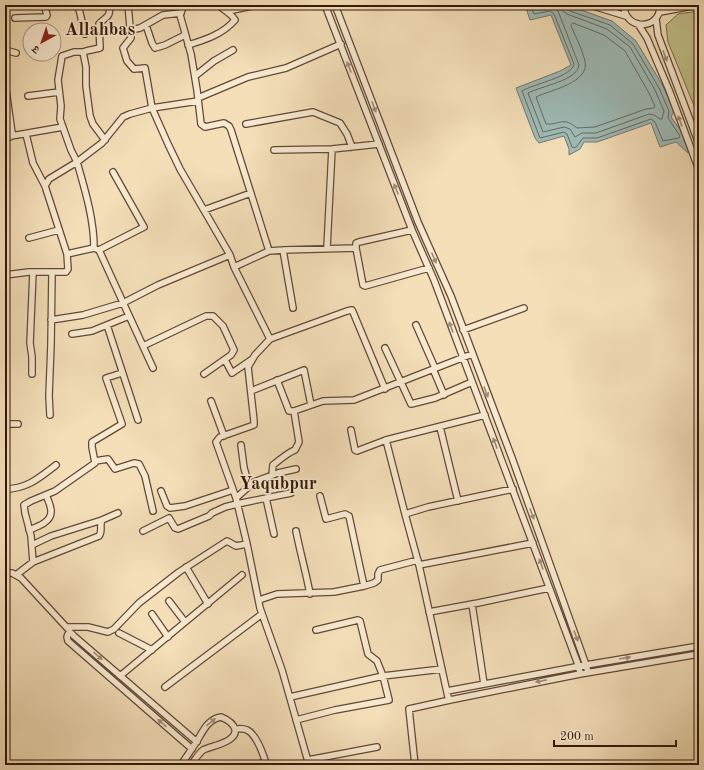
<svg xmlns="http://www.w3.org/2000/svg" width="704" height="770" font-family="'Old Standard TT','Noto Serif Devanagari',serif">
  <rect width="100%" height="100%" fill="#f4dfb9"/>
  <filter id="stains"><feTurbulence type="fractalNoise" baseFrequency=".005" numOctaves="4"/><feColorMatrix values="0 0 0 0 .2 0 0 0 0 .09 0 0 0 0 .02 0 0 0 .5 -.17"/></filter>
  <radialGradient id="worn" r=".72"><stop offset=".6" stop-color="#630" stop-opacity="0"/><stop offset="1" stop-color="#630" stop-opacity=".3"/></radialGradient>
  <!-- green -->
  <path fill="#c2c08a" stroke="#7a6c49" d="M699 11V118L668 42 666 25 678 14Z"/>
  <!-- water -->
  <path fill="#9ebbb7" stroke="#737971" d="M525 5H567L612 21 636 41 663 86 674 111 671 117 687 139 688 153 676 142 660 147 651 123 597 142H584L580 149 569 155V149L564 136 539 143 535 138 516 88 560 71 571 65 551 15 530 20Z"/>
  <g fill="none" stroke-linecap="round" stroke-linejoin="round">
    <!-- shore -->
    <path stroke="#686960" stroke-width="1" d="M530 5 534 14 550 11 554 14 574 64C572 77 533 84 522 91L540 138 564 132 567 134 572 147 574 148 577 146 583 138H597L651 119 655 122 663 141 679 138 680 136 668 118 669 111 659 88 633 44 610 25 570 11 568 8 567 5
      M535 5 537 9 551 6 558 11 579 65C577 81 541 86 528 93L543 132 564 127 570 129 575 137 582 133H596L649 114 654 115 660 119H662L664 111 655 90 630 47 607 29 567 14 563 11 562 5
      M573 23 604 35 625 51 649 93 655 106 654 108 646 109 595 127 577 128C563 116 560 125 546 124L536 97C550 90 590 83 585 61 582 49 576 37 571 26Z"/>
    <defs>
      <path id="minor" d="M78 5 85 34
        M128 5 131 38 123 48 127 61 134 69 145 68 152 108 168 144 180 169 230 255 234 267 270 339
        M184 5 180 15 191 54 197 90 201 124 205 127 224 123 229 126 231 130 269 251 283 250
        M325 5 412 230 434 280 579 667 580 674
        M335 5 418 222 451 296 512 458 586 665 588 672
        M590 5 626 16
        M624 5C624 31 661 31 660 5
        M228 11 257 5
        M660 12 698 5
        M15 18 46 17 47 15 45 8 50 5
        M656 19 658 35 699 144
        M638 24 647 38 669 90 699 170
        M146 25 152 43 155 48 165 45 185 35
        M131 30 140 28 163 15 181 13
        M188 45C205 40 223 34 235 20 231 13 224 10 218 5
        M5 50 16 53
        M195 76 214 61 233 50
        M5 83 12 133 10 137 5 138
        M28 96 59 92
        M198 98 248 77 286 68 341 44
        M246 124 313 112 340 123 347 134 352 147
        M11 136 63 127
        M105 140 93 124 90 116 86 86V67L83 52 86 51 100 48 99 24C108 14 109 20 110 5
        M274 150 332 149 379 144
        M45 186 49 179 77 162 71 150 60 119 61 106 58 80 62 56 74 52H83
        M204 210 251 193
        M29 238 59 230
        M327 248 332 149
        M356 248 363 285 365 286 429 268
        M99 250 144 227 113 172
        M67 254 94 248
        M234 267 269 251
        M5 275 29 272H66L68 269 67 254 45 186 33 163 26 134
        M293 308 283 250 356 248V243L359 242 412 230
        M51 320 83 315 123 303 158 285 230 255
        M107 325 138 420
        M416 325 435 368
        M463 330 524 308
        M72 334 92 331 129 316
        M143 346 206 316H213L223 326 234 350 231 355 204 374
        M385 348 411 404 435 398 472 382
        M225 360 232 373 251 360
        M153 368 99 250 94 248C94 219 85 190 77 162L102 143 123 117 130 114 152 108 198 101
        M433 369 444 395
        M32 374V357L30 343 33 272
        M277 380 289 411H294
        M251 391 304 370 311 405
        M211 401 224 436
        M50 415 49 396 51 344 52 272
        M5 424H18
        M440 427 458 501
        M351 430 355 450 357 451 386 440 485 415
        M386 440 405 514 419 565 448 697 450 700 580 674 699 654
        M241 445 244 468 249 485
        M95 461 108 459 115 469 134 463 139 464 145 476 153 511
        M272 475 273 465C281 459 287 453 295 450L299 442 294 411 323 401 354 400 472 354
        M5 489C27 489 39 478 56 465
        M161 491 167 506 170 508 185 506 233 490
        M320 496 326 519 345 514 349 516 364 586
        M236 498 254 482 278 473 296 469
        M266 498 274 534
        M405 514 428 507 513 489
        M29 530C37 527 52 522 51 511 51 506 48 500 46 495
        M143 531 169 518 175 528 178 529 209 516 212 513 225 507 237 504 291 493
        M296 531C300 552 306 572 310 594
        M32 545 51 536 102 520
        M33 562 31 536 25 513 24 505 31 501 55 491 95 463 92 447V442L122 424 106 378 122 373
        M419 565 533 543
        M186 567 208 604
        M5 573H12L21 578 69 630
        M16 575 33 562 99 536C103 531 99 525 102 520L118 513
        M259 600 277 594 334 592 364 586 374 583 378 580V574L380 570 418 560
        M169 601 185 622
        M472 604 484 684
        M429 612 478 603 549 588
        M152 614 168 637
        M67 627H88L108 632 114 629 139 603 179 572 227 541 236 546 247 544
        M119 633 152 650
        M120 676 242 575
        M165 687 262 614
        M447 691 586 665 699 646
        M290 697 383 676 442 669
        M296 720 335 710 389 700 383 676 377 661 368 654 360 621 358 620 316 630
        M235 729C239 729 243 728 247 730 256 734 262 751 265 760L264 762 257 765
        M192 749 68 641 67 637 68 634 71 633 74 636 197 742
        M308 760 377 747
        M181 765C186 757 192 749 197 741 203 731 208 719 221 717 226 719 233 723 235 729 238 742 211 746 203 750 198 754 195 760 191 765
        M309 765 282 670 260 608 247 544 236 498 216 442 220 437 254 425V421L248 367 255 355 270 339 347 311 352 310 353 312 385 389
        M415 765 409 709 450 700"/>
    </defs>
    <!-- minor casing -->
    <use href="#minor" stroke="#624934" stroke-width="8"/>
    <!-- minor -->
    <use href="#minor" stroke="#f8ead2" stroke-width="5.5"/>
  </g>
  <!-- one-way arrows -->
  <defs><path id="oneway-solid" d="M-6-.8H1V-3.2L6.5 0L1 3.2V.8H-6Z"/></defs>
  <g fill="#9f8b77">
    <use href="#oneway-solid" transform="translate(665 56) rotate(70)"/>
    <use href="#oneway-solid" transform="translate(349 67) rotate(-111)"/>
    <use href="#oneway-solid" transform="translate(374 107) rotate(70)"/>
    <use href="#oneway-solid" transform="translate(680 121) rotate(-110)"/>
    <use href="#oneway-solid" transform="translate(396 189) rotate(-112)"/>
    <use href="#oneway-solid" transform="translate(434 258) rotate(66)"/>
    <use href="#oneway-solid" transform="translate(451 327) rotate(-110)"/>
    <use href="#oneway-solid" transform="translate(486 392) rotate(69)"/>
    <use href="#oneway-solid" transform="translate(495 443) rotate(-111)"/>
    <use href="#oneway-solid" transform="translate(532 514) rotate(70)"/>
    <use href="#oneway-solid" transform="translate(541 564) rotate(-110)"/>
    <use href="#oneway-solid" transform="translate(576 636) rotate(70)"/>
    <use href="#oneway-solid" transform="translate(98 656) rotate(41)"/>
    <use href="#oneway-solid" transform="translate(625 658) rotate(-10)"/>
    <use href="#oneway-solid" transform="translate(541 681) rotate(169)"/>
    <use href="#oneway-solid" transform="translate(211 722) rotate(-39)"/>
    <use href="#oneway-solid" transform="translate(162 723) rotate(-139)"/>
  </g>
  <g text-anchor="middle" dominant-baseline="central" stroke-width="3.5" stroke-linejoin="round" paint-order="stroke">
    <!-- quarter labels -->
    <g font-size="18" font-weight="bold" fill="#321708" stroke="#f8ead2">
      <text x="100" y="30">Allahbas</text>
      <text x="278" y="484">Yaqubpur</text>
    </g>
  </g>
  <!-- margin -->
  <rect width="704" height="770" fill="none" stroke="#f4dfb9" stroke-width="20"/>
  <rect x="6" y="6" width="692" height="758" fill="none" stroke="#321708" stroke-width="2"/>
  <rect x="10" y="10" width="684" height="750" fill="none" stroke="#321708"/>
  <!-- north arrow -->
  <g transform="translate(42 42) rotate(220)"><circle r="19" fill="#f8ead2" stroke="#a99681"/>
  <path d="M0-3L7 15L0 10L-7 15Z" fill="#8f2418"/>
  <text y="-6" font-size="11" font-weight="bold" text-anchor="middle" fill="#321708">उ</text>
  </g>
  <!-- scale -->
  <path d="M554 740v6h122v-6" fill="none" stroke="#321708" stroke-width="2"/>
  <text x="560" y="740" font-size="12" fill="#321708" stroke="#f8ead2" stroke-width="3" paint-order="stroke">200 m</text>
  <rect width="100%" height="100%" filter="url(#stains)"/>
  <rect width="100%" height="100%" fill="url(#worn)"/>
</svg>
